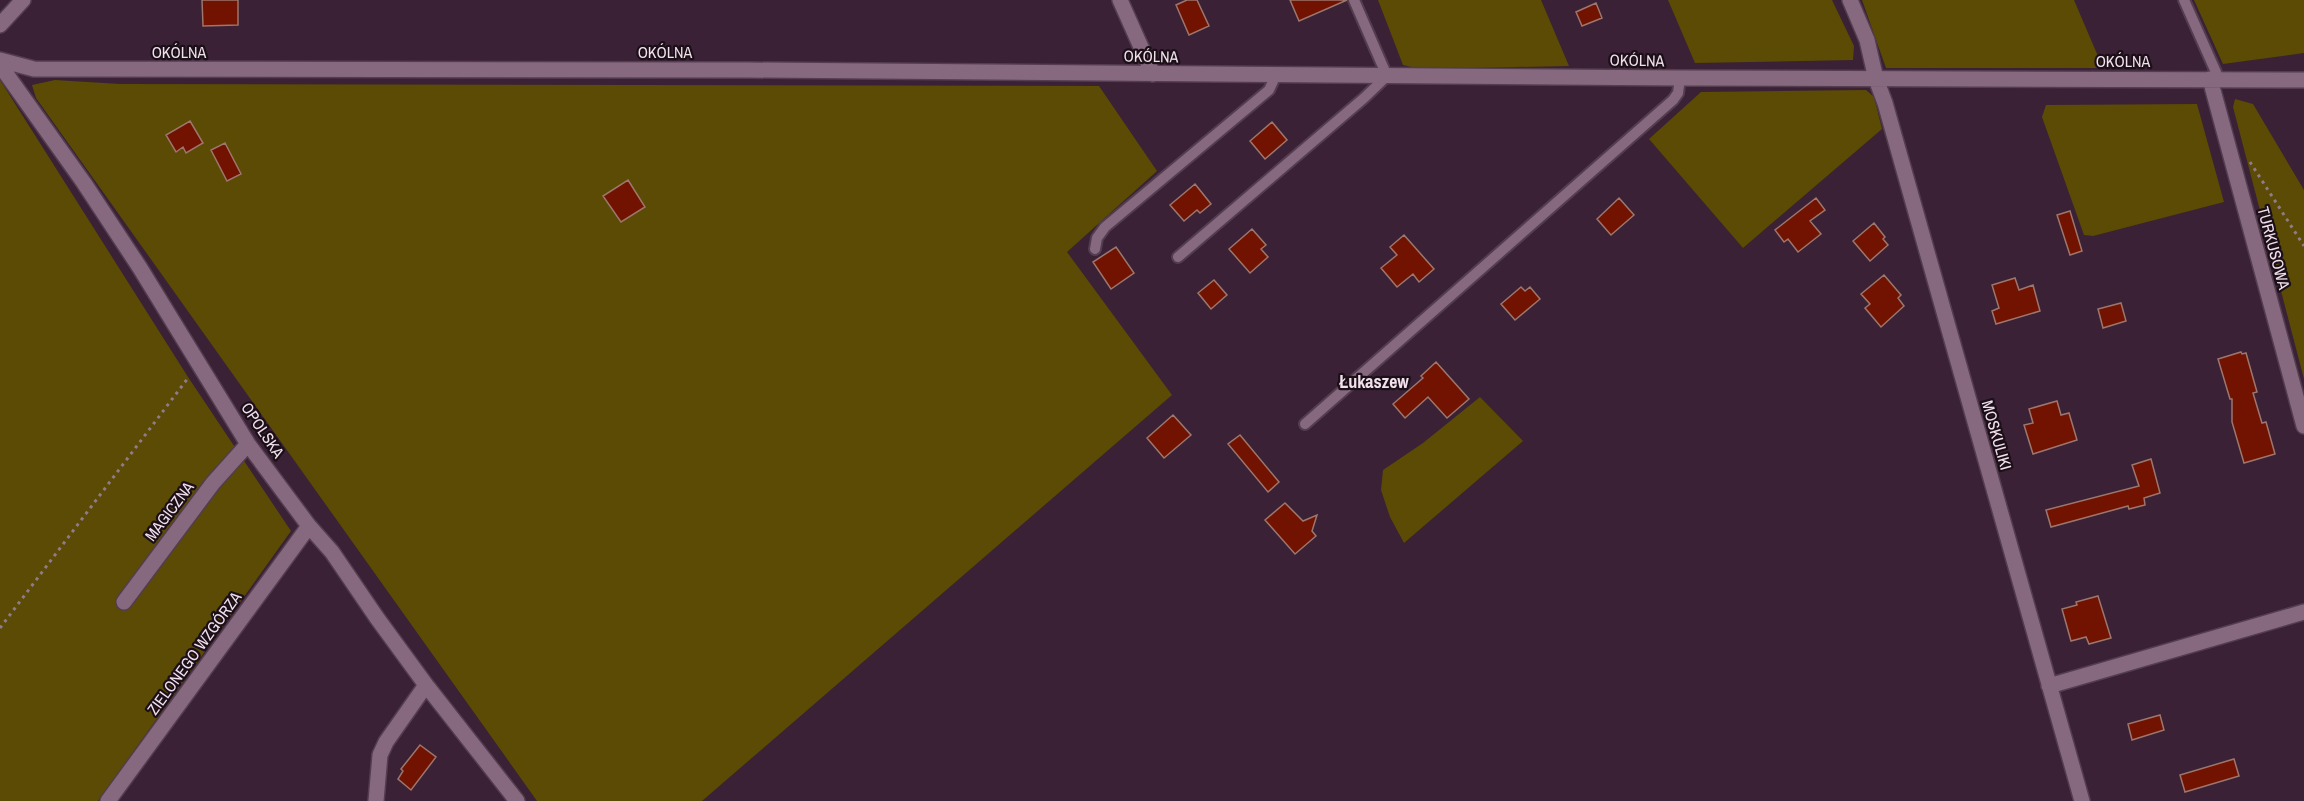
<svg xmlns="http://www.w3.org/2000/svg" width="2304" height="801" font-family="'Archivo Narrow',sans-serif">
  <rect width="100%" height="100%" fill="#3a2135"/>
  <!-- green -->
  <path fill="#5b4b04" d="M1378 0H1541L1569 66 1420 69 1403 65Z
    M1668 0H1832L1854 46 1853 60 1695 63Z
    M1862 0H2074L2103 68H1886Z
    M2194 0H2304V53L2223 64Z
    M0 80 188 377 291 531 98 801H0Z
    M55 80 120 84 1099 86 1157 171 1067 252 1172 395 702 801H537L36 98 32 85Z
    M1866 90 1874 97 1882 129 1743 248 1649 139 1701 92Z
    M2235 99 2253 104 2304 190V379L2233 107Z
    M2197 104 2224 202 2093 236 2084 235 2042 117 2046 105Z
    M1480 397 1523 441 1404 543 1390 517 1381 490 1383 470 1423 443Z"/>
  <!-- building -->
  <path fill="#711300" stroke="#9d766d" stroke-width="1.5" d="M202 0H238V25L203 26Z
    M1187 0H1197L1209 26 1189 35 1176 5Z
    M1290 0H1347L1299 21Z
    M1596 3 1602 18 1582 26 1576 12Z
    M190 121 203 143 186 153 183 147 176 152 166 135Z
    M1272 122 1287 140 1265 159 1250 141Z
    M225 143 241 174 227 181 211 150Z
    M628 180 645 207 621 222 603 196Z
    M1195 184 1211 204 1200 213 1197 210 1184 221 1170 205Z
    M1619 198 1634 215 1611 235 1597 219Z
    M1816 198 1825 210 1810 221 1821 234 1798 252 1788 239 1784 242 1775 230Z
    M2070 211 2082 251 2070 255 2057 215Z
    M1874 223 1885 237 1883 239 1888 245 1870 261 1853 241Z
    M1252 229 1266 245 1261 249 1268 257 1250 273 1229 249Z
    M1404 235 1434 269 1419 282 1413 274 1397 287 1381 268 1397 255 1390 247Z
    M1116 247 1134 273 1111 289 1093 262Z
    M1884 275 1901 295 1898 298 1904 306 1881 327 1865 308 1870 304 1861 294Z
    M2015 278 2019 290 2033 285 2040 311 1996 324 1992 311 1999 308 1992 285Z
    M1214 280 1227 295 1211 309 1198 293Z
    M1521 287 1525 291 1530 287 1540 299 1515 320 1501 304Z
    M2121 303 2126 321 2103 328 2098 309Z
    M2241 352 2242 354 2246 353 2257 392 2253 393 2262 423 2266 422 2275 454 2244 463 2232 422V399H2230L2218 359Z
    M1436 362 1469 399 1447 418 1428 397 1405 418 1393 404 1423 378 1421 376Z
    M2057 401 2061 415 2069 413 2077 440 2033 454 2024 425 2033 423 2029 409Z
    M1173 415 1191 435 1164 458 1147 438Z
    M1240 435 1279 482 1268 492 1228 444Z
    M2151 459 2160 493 2144 498 2145 505 2129 509 2128 506 2051 527 2046 510 2139 486 2132 465Z
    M1285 503 1303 521 1317 515 1312 531 1316 536 1295 554 1265 520Z
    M2098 596 2111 638 2089 644 2086 637 2071 641 2062 609 2077 605 2076 602Z
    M2160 715 2164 730 2132 740 2128 724Z
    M420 745 436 757 411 790 398 779 403 771 401 769Z
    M2234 759 2239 776 2185 792 2180 775Z"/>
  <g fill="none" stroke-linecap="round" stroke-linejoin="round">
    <defs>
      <path id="lane" d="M2184 0 2219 79
        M1095 249 1097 238 1105 227 1269 90 1276 75
        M1178 257 1364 98 1387 76 1354 0
        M1305 424 1673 100 1678 93 1680 78"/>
      <path id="street" d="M1120 0 1153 74
        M1850 0 1867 40 1876 79 1885 103 2082 801
        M0 25 23 0
        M0 60 34 69 748 70 1680 78 2304 80
        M0 65 84 183 140 268 248 444 309 526 332 552 377 618 426 685 517 801
        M2210 79 2304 426
        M124 602 213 483 248 444
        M2049 686 2304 612
        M108 801 309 526
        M376 801 380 755 386 742 426 685"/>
    </defs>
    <!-- lane casing -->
    <use href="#lane" stroke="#533d4f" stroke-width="14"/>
    <!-- street casing -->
    <use href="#street" stroke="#533d4f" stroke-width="18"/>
    <!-- path -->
    <path stroke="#907a8b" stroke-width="3" stroke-dasharray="3 4.5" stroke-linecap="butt" d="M2250 162 2304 246
      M0 628 188 378"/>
    <!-- lane -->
    <use href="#lane" stroke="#86687f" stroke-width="10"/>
    <!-- street -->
    <use href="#street" stroke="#86687f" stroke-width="15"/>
  </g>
  <g text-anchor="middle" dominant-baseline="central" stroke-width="4.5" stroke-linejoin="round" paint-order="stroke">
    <!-- street labels -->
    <g font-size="16" fill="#f2e0ed" stroke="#1b0f18">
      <text x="179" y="52">OKÓLNA</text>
      <text x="665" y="52">OKÓLNA</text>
      <text transform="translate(1151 56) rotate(1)">OKÓLNA</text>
      <text transform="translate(1637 60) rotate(1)">OKÓLNA</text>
      <text x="2123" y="61">OKÓLNA</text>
      <text transform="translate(2274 248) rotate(75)">TURKUSOWA</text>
      <text transform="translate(263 430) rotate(56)">OPOLSKA</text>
      <text transform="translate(1997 435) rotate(74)">MOSKULIKI</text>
      <text transform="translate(169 511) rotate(-53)">MAGICZNA</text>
      <text transform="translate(194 653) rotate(-54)">ZIELONEGO WZGÓRZA</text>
    </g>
    <!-- neighbourhood labels -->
    <g font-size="18" font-weight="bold" fill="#f2e0ed" stroke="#1b0f18">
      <text x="1374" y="381">Łukaszew</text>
    </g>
  </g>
</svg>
